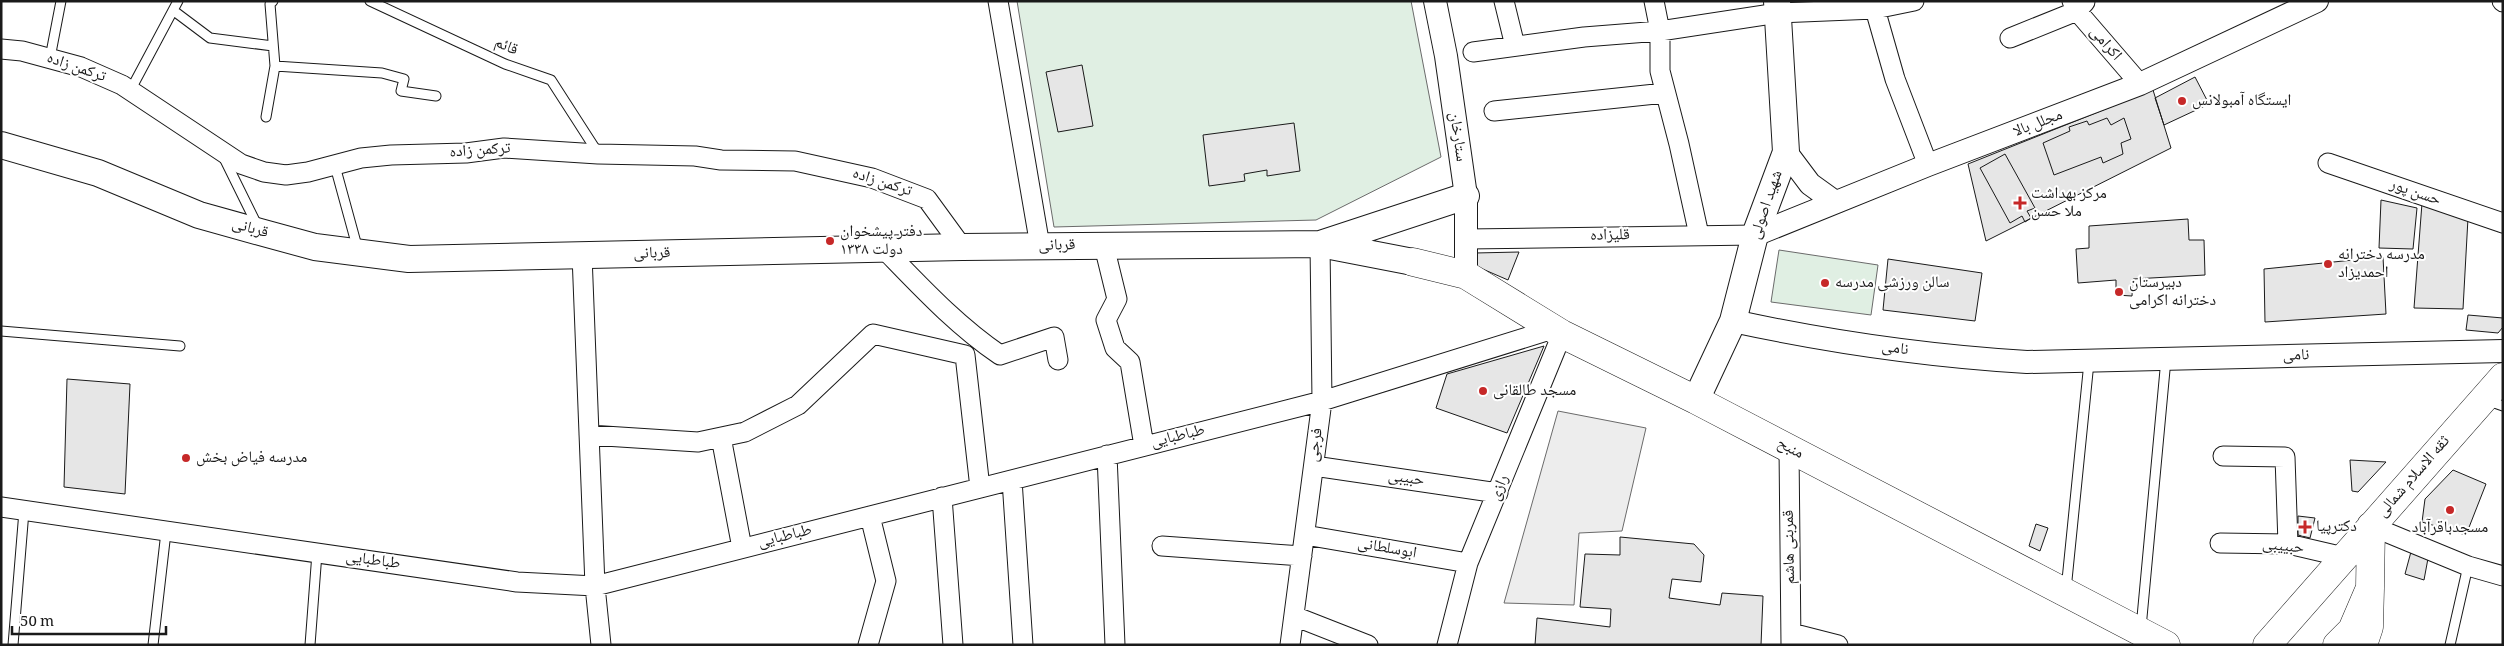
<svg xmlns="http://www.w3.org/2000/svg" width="2504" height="646" font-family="Georgia,'Noto Naskh Arabic',serif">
  <rect width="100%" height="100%" fill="#fff"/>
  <!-- green -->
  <path fill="#e0efe3" stroke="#6a6a6a" d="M1017 1H1411L1441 157 1316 220 1054 227Z
    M1779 250 1878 265 1871 315 1771 302Z"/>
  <!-- parking -->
  <path fill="#ededed" stroke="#6a6a6a" d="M1558 411 1646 428 1622 531 1579 533 1574 605 1504 603Z"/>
  <!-- building -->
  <path fill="#e6e6e6" stroke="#1a1a1a" d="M1082 65 1093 126 1058 132 1046 72Z
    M2195 77 2209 104 2164 125 2155 98Z
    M2153 90 2171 148 1986 241 1968 164Z
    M2107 118 2111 125 2124 118 2131 139 2121 143 2123 154 2103 163 2101 157 2054 175 2043 143 2070 131 2069 127 2087 121 2089 125Z
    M1294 123 1300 171 1267 176V170L1244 174 1245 181 1209 186 1203 135Z
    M2005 154 2035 208 2027 211 2031 218 2025 222 2022 216 2010 223 1980 168Z
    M2381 200 2417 208 2413 249 2379 248Z
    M2422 203 2468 218 2463 309 2414 308Z
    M2188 219 2189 240H2204L2205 275 2133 279 2132 296 2116 295V280L2078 283 2076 249 2089 248V226Z
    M1519 252 1508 280 1471 264 1475 253Z
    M2383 257 2386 314 2265 322 2264 269Z
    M1888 259 1982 273 1975 321 1883 310Z
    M2468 315 2503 318V327L2498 333 2466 330Z
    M1544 346 1507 433 1436 408 1447 374Z
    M67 379 130 384 125 494 64 487Z
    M2350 460 2386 462 2358 492 2352 491Z
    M2453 470 2486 484 2466 535 2422 522 2425 499Z
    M2298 516 2315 518 2310 538 2298 535Z
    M2036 524 2048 528 2040 551 2029 546Z
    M1620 537 1694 544 1704 555 1701 582 1672 579 1669 598 1720 605 1722 593 1763 596 1761 645H1535L1537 618 1610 627 1611 609 1580 607 1585 554 1620 555Z
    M2412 548 2429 553 2424 580 2405 574Z"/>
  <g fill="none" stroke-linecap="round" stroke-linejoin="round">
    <defs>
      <path id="service" d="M370 1 505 64 551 80 598 153
        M174 11 210 38 273 46
        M50 58 61 1
        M275 66 382 73 404 79 401 91 436 96
        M130 91 178 1
        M266 117 275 66 270 4 273 1
        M224 158 258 227
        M335 166 358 250
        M1 331 180 346
        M2486 400 2503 406
        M2066 590 2089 362
        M2141 628 2166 359
        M13 645 24 511
        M153 645 166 532
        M310 645 317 553
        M2450 645 2468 566"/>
      <path id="minor" d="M998 1 1040 246
        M1504 1 1515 46
        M1654 1 1660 31V71L1679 144 1699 235
        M2072 1 2077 11 2140 84
        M2502 1 2503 2
        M1875 9 1895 79 1928 165
        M2010 38 2077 11 2085 2
        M1 49 22 51 81 67 122 85 241 164 264 172 286 175 308 172 361 158 391 155 466 153 504 148 598 154 695 156 721 160 795 161 872 178 927 199 962 247
        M1473 52 1584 37 1660 31 1778 13 1875 9 1914 1
        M1494 111 1665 93
        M2328 163 2503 223
        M1466 239 1755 235
        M1104 246 1117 299 1106 320 1115 348 1130 362 1144 446
        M884 249C921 287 956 325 1000 355L1054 337 1058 360
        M582 255 595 586 601 645
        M589 435 698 442 745 432 798 405 873 334 965 355 980 488
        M721 437 742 548
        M1789 448 1791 645
        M1107 455 1115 645
        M2223 456 2285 457 2288 544
        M1314 466 1498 493
        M1012 480 1023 645
        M942 497 953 645
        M1 507 517 582 595 586 1322 401 1553 329
        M2371 526 2468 566 2503 576
        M1305 535 1468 563
        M2220 543 2288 544 2344 557
        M1162 546 1302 556
        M1294 616 1368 645
        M1791 633 1838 645
        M868 645 886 581 870 516
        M1290 645 1322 401 1320 244
        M1447 645 1468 563 1562 334"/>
      <path id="tertiary" d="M1435 1 1446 56 1466 196V275
        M1786 152 1810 184 1835 202
        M1755 235 1928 165 2140 84 2317 1
        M1733 321C1830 342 1928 356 2027 362L2503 351"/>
      <path id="secondary" d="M1 145 98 173 199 215 260 232 315 247 409 259 962 247 1320 244 1413 262
        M1320 244 1466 196
        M1696 400 1733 321 1755 235 1786 152 1777 1"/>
      <path id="primary" d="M1413 262 1466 275 1562 334 1696 400 2166 645
        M2370 588 2371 526
        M2267 645 2503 377
        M2337 645 2352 630 2370 588 2369 627 2363 645"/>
    </defs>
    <!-- service casing -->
    <use href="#service" stroke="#1a1a1a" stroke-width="11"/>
    <!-- minor casing -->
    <use href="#minor" stroke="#1a1a1a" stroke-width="21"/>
    <!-- tertiary casing -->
    <use href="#tertiary" stroke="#1a1a1a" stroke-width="24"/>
    <!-- secondary casing -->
    <use href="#secondary" stroke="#1a1a1a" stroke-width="28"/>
    <!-- primary casing -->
    <use href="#primary" stroke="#1a1a1a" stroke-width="29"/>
    <!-- service -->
    <use href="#service" stroke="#fff" stroke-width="9"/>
    <!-- minor -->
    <use href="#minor" stroke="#fff" stroke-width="19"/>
    <!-- tertiary -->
    <use href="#tertiary" stroke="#fff" stroke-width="22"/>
    <!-- secondary -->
    <use href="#secondary" stroke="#fff" stroke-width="26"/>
    <!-- primary -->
    <use href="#primary" stroke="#fff" stroke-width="28"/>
  </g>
  <!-- markers -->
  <g fill="#c62828" stroke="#fff" stroke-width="2">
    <circle cx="2182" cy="101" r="5"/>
    <path d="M2017.5 195.5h5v5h5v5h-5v5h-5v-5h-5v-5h5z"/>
    <circle cx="830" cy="241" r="5"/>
    <circle cx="2328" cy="264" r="5"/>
    <circle cx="1825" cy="283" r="5"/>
    <circle cx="2119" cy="292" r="5"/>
    <circle cx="1483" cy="391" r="5"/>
    <circle cx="186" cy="458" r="5"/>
    <circle cx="2450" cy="510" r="5"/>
    <path d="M2302.5 519.5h5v5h5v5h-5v5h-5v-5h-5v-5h5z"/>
  </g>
  <g text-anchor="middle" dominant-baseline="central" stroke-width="4" stroke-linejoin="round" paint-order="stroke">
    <!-- street labels -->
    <g font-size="16" fill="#1a1a1a" stroke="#fff">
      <text transform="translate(2105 44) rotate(49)">اکرامی</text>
      <text transform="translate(506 47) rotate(23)">قائم</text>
      <text transform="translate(76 68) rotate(19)">ترکمن زاده</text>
      <text transform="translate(2038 124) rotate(-21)">مجلل بالا</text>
      <text transform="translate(1457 137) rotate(82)">ستارخان</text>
      <text transform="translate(480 151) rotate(-4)">ترکمن زاده</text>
      <text transform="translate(882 183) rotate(18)">ترکمن زاده</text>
      <text transform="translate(2415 193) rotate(19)">حسن پور</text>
      <text transform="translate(1767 205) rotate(-71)">شهید اصولی</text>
      <text transform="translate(250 229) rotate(16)">قربانی</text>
      <text transform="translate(1610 236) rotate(-1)">قلیزاده</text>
      <text transform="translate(1057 246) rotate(-1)">قربانی</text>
      <text transform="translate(652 254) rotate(-1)">قربانی</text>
      <text transform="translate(1895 349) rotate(8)">نامی</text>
      <text transform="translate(2296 356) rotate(-1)">نامی</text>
      <text transform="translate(1178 437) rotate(-14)">طباطبایی</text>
      <text transform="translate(1316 445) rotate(-82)">فرجی</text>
      <text transform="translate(1790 449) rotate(28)">منبح</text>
      <text transform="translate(2414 477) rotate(-49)">ثقه الاسلام شمالی</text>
      <text transform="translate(1406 479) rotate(8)">حبیبی</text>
      <text transform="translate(1500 488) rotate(-68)">رازی</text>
      <text transform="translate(785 537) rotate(-14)">طباطبایی</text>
      <text transform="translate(1790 547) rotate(-91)">قمربنی هاشم</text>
      <text transform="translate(2283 547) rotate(6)">حبییبی</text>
      <text transform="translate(1387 549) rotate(10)">ابوسلطانی</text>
      <text transform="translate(373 561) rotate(8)">طباطبایی</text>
    </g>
    <!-- poi labels -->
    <g font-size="16" fill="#1a1a1a" stroke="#fff" text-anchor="start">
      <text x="2192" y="101">ایستگاه آمبولانس</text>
      <text x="2031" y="194">مرکز بهداشت<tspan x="2031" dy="18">ملا حسن</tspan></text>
      <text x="840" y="232">دفتر پیشخوان<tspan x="840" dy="18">دولت ۱۳۳۸</tspan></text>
      <text x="2338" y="255">مدرسه دخترانه<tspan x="2338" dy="18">احمدیزاد</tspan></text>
      <text x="1835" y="283">سالن ورزشی مدرسه</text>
      <text x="2129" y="283">دبیرستان<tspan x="2129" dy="18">دخترانه اکرامی</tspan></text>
      <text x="1493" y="391">مسجد طالقانی</text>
      <text x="196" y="458">مدرسه فیاض بخش</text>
      <text x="2316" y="527">دکترپیا</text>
      <text x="2450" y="528" text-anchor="middle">مسجدباقرآباد</text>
    </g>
  </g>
  <!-- border -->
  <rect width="2504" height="646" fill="none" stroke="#1a1a1a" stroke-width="5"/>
  <!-- scale -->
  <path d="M12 626v8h154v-8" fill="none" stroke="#1a1a1a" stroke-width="2.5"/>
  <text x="20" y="626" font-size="15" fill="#1a1a1a" stroke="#ffffff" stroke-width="4" paint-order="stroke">50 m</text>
</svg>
